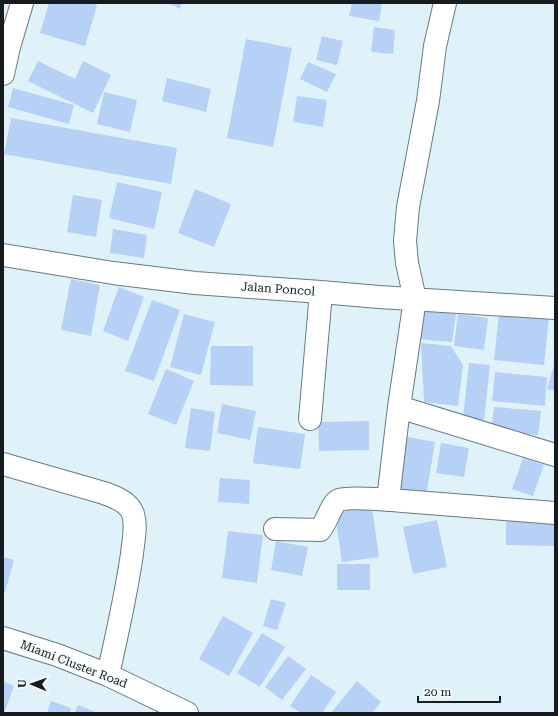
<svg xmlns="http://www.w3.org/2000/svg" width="558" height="716" font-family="'Roboto Serif',serif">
  <rect width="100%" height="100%" fill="#dff2fa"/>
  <!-- building -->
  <path fill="#b6d0f6" d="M49 3H92L97 5 85 46 40 33Z
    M168 3H182L180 9Z
    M352 3H382L379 21 349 16Z
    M374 27 395 30 393 54 371 52Z
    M322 36 343 41 337 65 316 60Z
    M246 39 292 48 273 147 227 138Z
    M38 61 75 79 83 61 111 75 93 113 28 81Z
    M308 62 336 74 327 92 300 79Z
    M167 78 211 89 206 112 162 101Z
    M13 88 74 105 69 124 8 107Z
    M104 92 137 100 130 132 97 124Z
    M297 96 327 100 323 127 293 122Z
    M11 118 177 148 171 184 4 154Z
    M117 182 162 192 154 229 109 218Z
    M195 189 231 204 214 247 178 233Z
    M73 195 102 200 96 237 67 232Z
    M113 229 147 235 144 258 110 253Z
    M71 279 100 285 91 336 61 330Z
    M119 287 144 297 128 341 103 331Z
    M152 300 180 310 154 381 125 371Z
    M418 307H457L452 342 417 339Z
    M499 313 549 317 544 365 494 360Z
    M184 314 215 322 201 375 170 367Z
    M458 314 488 318 484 350 454 346Z
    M421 343 451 346 463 365 458 406 424 402Z
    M211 346H253V386L210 385Z
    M555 362V391L547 389Z
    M469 363 490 365 484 421 463 418Z
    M166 369 194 381 176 425 148 414Z
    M495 372 547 377 545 406 492 401Z
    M222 404 256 411 250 440 217 433Z
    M494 407 541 411 538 435 491 431Z
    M191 408 215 412 210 451 185 448Z
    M369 421V450L319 451 318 422Z
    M258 427 305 434 300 469 253 463Z
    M402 436 435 442 426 497 393 492Z
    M441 443 469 448 464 477 436 473Z
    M523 458 544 465 533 496 512 489Z
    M220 478 250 480 249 504 218 502Z
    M371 501 379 557 342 562 334 507Z
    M506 518 555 519V546L506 545Z
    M437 520 447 567 413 574 403 527Z
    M228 531 263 535 257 583 222 578Z
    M276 541 308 547 302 576 271 570Z
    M3 557 14 560 5 592 3 591Z
    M337 564H370V590H337Z
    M271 599 286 603 277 630 263 626Z
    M223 616 253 633 229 676 199 659Z
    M262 633 285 647 260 687 237 673Z
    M288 656 306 669 282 700 265 687Z
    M311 675 336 692 322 713H301L290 706Z
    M3 681 14 686 4 713H3Z
    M357 681 381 702 372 713H331Z
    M51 701 71 708 70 713H47Z
    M78 705 98 713H75Z"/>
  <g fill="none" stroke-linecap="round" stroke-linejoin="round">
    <defs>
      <path id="street" d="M3 74 9 47 22 3
        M3 255 113 273 195 283 321 292 379 297 555 308
        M399 407 555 455
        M310 419 321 292
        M3 464 104 493C115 497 129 502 133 514 137 526 133 542 132 554 126 595 117 635 108 675
        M388 500 399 407 415 299 407 263 405 241 408 207 428 101 435 46 445 3
        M275 529 320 530C327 522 332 502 339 500 351 496 389 500 403 501 454 505 504 509 555 513
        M3 638 57 655 108 675 187 713"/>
    </defs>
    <!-- street casing -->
    <use href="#street" stroke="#697a81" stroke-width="24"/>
    <!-- street -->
    <use href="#street" stroke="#fff" stroke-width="22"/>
  </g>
  <g text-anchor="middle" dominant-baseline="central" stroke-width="4" stroke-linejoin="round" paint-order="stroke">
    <!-- street labels -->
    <g font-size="12" fill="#151b1e" stroke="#f8fcfe">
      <text transform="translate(278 289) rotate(4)">Jalan Poncol</text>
      <text transform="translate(74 664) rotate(21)">Miami Cluster Road</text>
    </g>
  </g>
  <!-- border -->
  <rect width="558" height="716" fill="none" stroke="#151b1e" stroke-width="8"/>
  <!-- north arrow -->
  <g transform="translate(32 684) rotate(272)" stroke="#f8fcfe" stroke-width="3" paint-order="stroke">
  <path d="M0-3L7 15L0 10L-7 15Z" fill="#151b1e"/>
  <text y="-6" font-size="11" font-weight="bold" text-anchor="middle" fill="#151b1e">U</text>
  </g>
  <!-- scale -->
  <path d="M418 696v6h82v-6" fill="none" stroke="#151b1e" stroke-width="2"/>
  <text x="424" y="696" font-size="12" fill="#151b1e" stroke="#f8fcfe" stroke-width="3" paint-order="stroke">20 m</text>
</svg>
